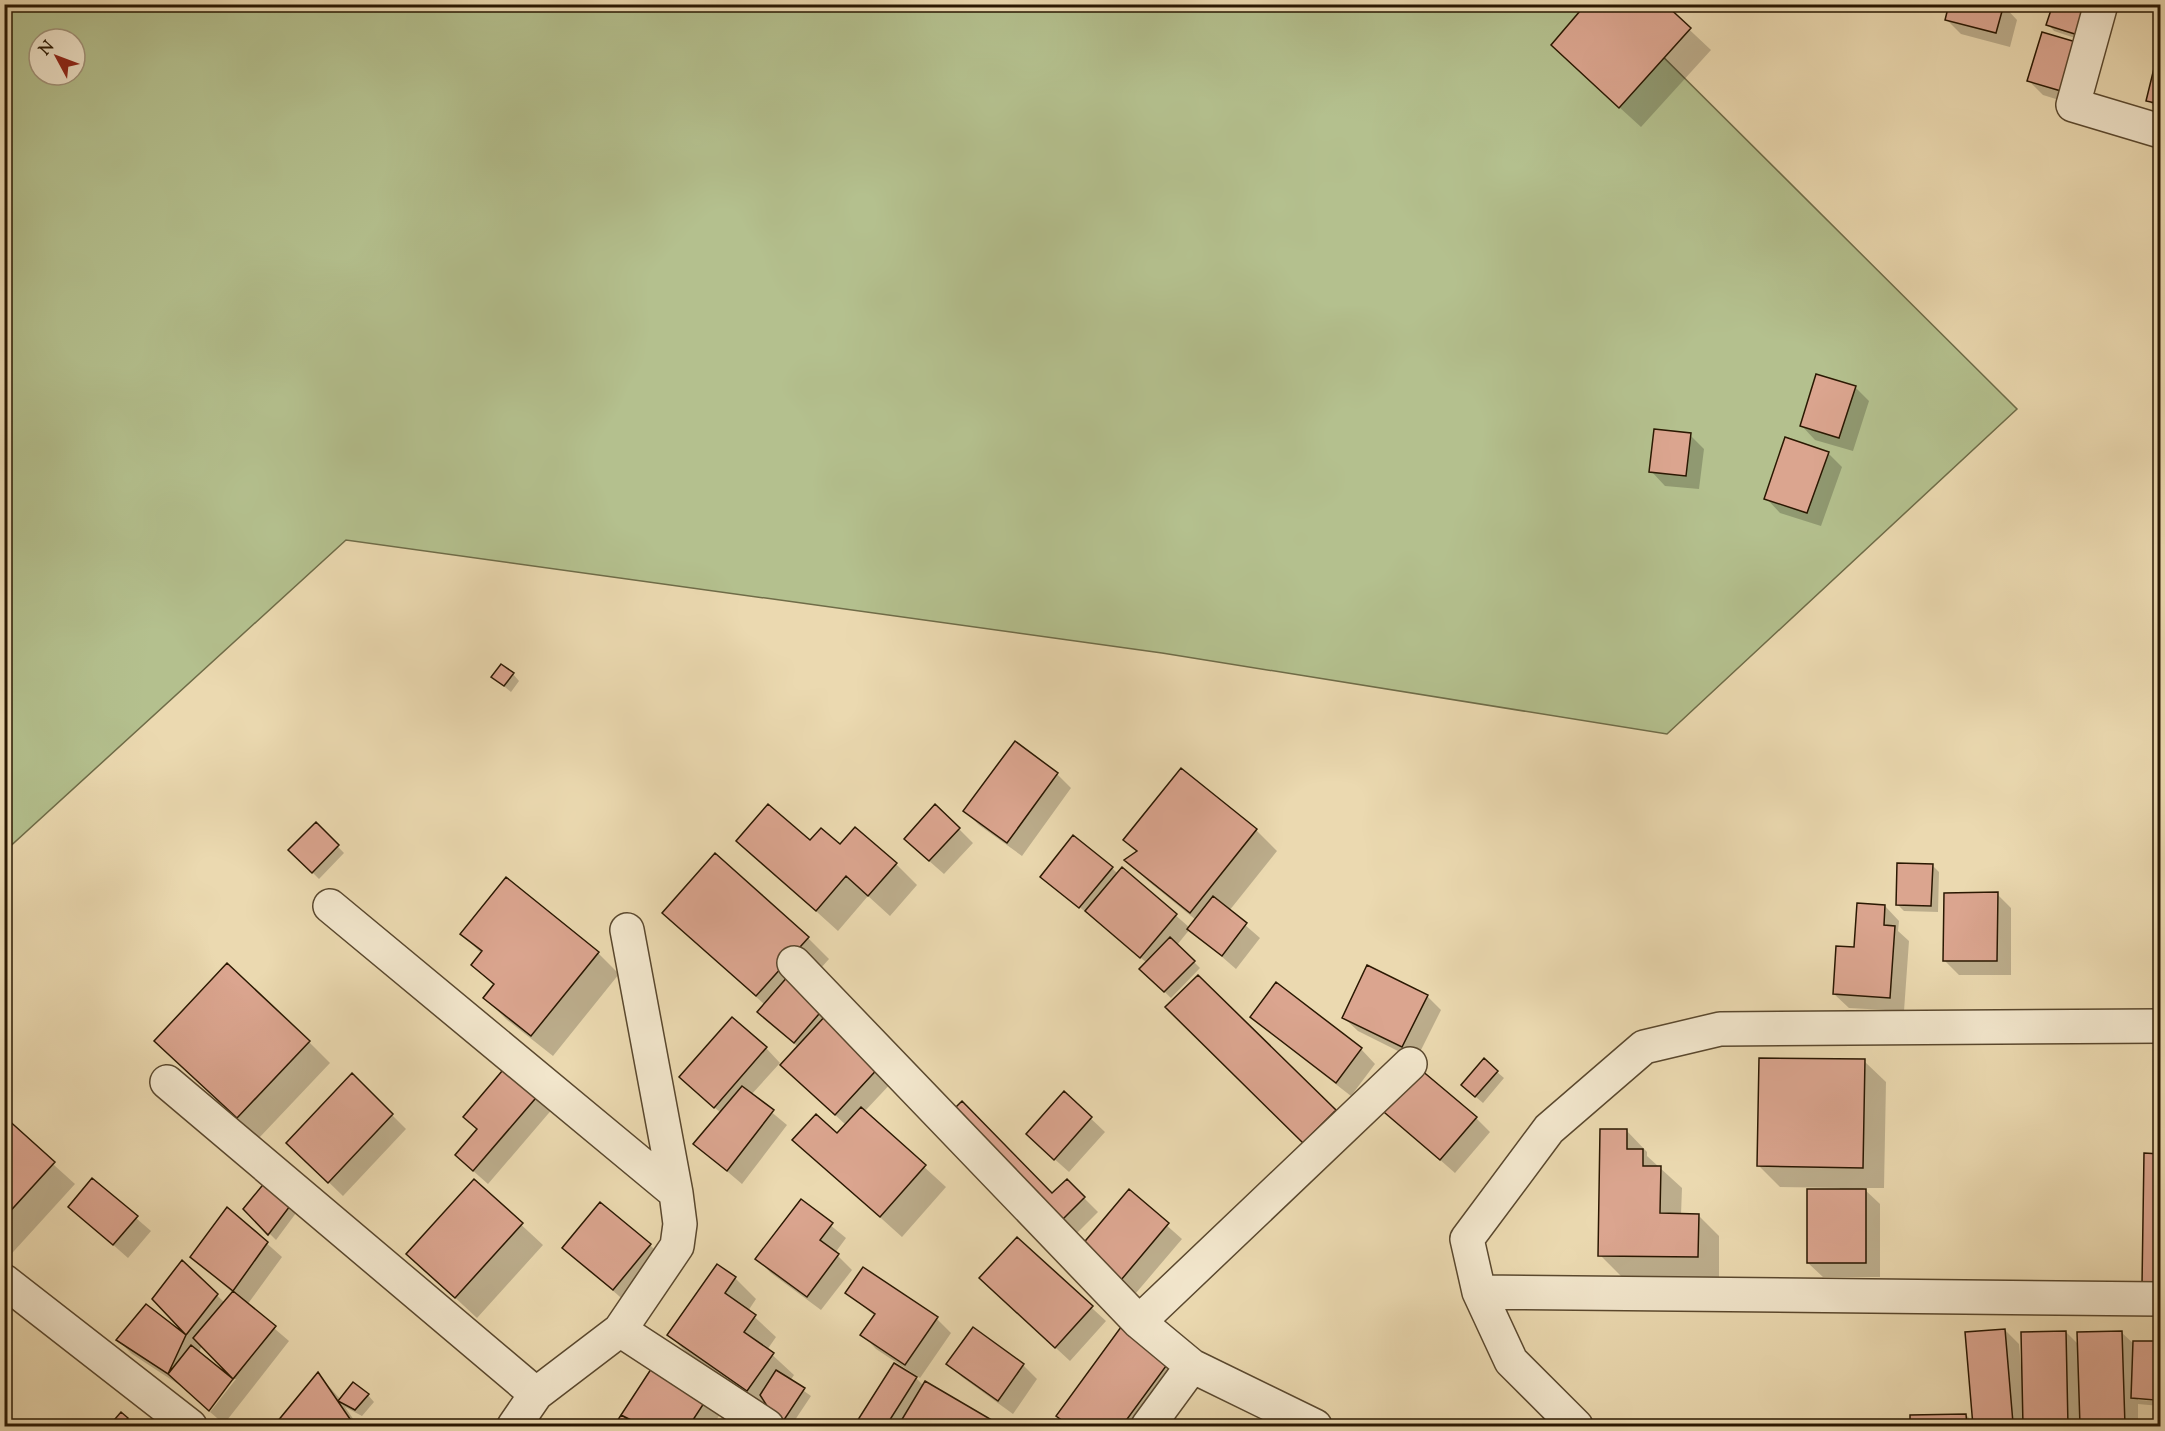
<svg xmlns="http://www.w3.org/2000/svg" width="2165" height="1431" font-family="'Sorts Mill Goudy',serif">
  <rect width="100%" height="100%" fill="#ebd9b0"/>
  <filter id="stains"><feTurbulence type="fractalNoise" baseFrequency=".00333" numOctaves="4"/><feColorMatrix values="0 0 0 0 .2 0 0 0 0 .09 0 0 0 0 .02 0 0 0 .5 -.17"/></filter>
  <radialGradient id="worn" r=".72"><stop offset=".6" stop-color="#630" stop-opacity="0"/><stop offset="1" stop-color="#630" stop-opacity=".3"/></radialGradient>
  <!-- green -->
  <path fill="#b4c08e" stroke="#6f6c48" stroke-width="1.5" fill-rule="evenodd" d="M5 5H1611L2017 409 1667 734 1162 653 346 540 5 851ZM39 39H75V75H39Z"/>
  <!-- shadow -->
  <path fill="#0003" d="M1662 4 1711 50 1641 127 1574 66Z
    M2054 4 2084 41 2054 31 2048 24Z
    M2003 5 2017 20 2010 47 1961 34 1947 20Z
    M2043 34 2075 105 2043 95 2029 81Z
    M2157 61 2160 62V113L2148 100Z
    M1855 387 1869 401 1853 451 1815 440 1801 425Z
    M1690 435 1704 449 1699 489 1665 486 1651 471Z
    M1828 453 1842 467 1821 526 1780 513 1766 498Z
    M513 674 519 681 511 692 493 677Z
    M1182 770 1256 830 1277 851 1229 911 1260 938 1236 969 1190 929 1177 945 1200 968 1171 998 1141 969 1147 963 1042 876 1112 868 1118 874 1123 869 1190 928 1196 920 1148 881 1127 860 1138 853 1125 840Z
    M1057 774 1071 788 1022 856 979 825 965 811Z
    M316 824 344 853 319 879 290 850Z
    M959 829 973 843 944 874 920 853Z
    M738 841 811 842 840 847 896 864 917 885 890 916 868 896 838 931Z
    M1932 865 1939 872 1938 912 1904 911 1897 904Z
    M1997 894 2011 908V975H1959L1945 961Z
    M1885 906 1899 921 1898 931 1909 941 1904 1011 1849 1008 1834 994 1855 948Z
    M664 913 808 938 829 959 802 989 895 1079 864 1112 946 1187 902 1237 794 1140 838 1135 846 1125 796 1079 798 1047 759 1012 765 1005Z
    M462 934 598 953 619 974 553 1056 506 1019 485 998 494 986 473 965 482 954Z
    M1198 977 1356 1132 1325 1163 1168 1007Z
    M1277 984 1361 1049 1375 1064 1351 1096 1266 1030 1252 1016Z
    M1427 996 1441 1010 1416 1060 1358 1031 1343 1017Z
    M309 1042 330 1063 259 1138 177 1062Z
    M766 1048 780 1063 751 1095 787 1125 742 1184 695 1144 721 1113 695 1091Z
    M1864 1061 1886 1082 1884 1188H1863L1880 1204V1277H1823L1808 1263 1840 1188 1780 1187 1759 1166Z
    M508 1066 554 1107 488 1184 471 1169 478 1131 465 1117Z
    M1497 1072 1504 1078 1483 1103 1470 1092Z
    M352 1075 406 1129 343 1196 288 1143Z
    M1064 1093 1105 1132 1069 1172 1042 1148Z
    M1380 1107 1476 1118 1490 1132 1455 1173Z
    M4 1120 75 1184 4 1262Z
    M1626 1130 1647 1152V1156L1682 1188 1681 1215H1698L1719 1236V1277L1621 1276 1600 1255Z
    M2146 1155H2160V1302Z
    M92 1180 151 1231 128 1258 70 1207Z
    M474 1181 543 1245 477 1318 408 1254Z
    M1067 1181 1098 1212 1069 1241 1052 1195Z
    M267 1183 299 1209 276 1240 245 1209Z
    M1129 1192 1182 1239 1136 1293 1097 1260Z
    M801 1201 846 1238 835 1253 852 1270 821 1310 771 1273 757 1259Z
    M228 1209 282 1257 247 1305 289 1341 224 1424 210 1412 236 1379H233L202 1345 184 1388 132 1354 118 1340 147 1307 188 1336 154 1299 182 1262 225 1303 233 1293 192 1257Z
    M1017 1239 1106 1321 1070 1361 995 1292Z
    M650 1245 664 1259 627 1303 564 1248Z
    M735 1278 756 1299 748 1311 776 1337 767 1350 794 1375 790 1381 811 1396 791 1426H783L769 1411 690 1356 669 1335Z
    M847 1293 937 1319 951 1333 920 1378 876 1349 862 1334 875 1316Z
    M2005 1330 2019 1344 2021 1367 2066 1332 2079 1345 2121 1332 2135 1345 2156 1343 2160 1347V1398L2138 1397V1400L2160 1401V1406L2138 1404V1426H1911V1417L1966 1415 1974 1423Z
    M948 1363 1023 1365 1037 1379 1013 1414 962 1377Z
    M1168 1364 1189 1385 1159 1426H1068L1058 1416Z
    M655 1365 721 1413 712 1426H616Z
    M895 1365 913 1375 924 1386 925 1384 999 1426H856Z
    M318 1374 341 1400 368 1395 374 1402 362 1416 345 1407 358 1426H284L279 1422Z
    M121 1414 134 1426H111Z"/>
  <!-- building -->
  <path fill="#dba58f" stroke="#2a1802" stroke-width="1.5" d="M1586 4H1665L1691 28 1619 108 1551 45Z
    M1949 4H2004L1996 33 1945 20Z
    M2053 4H2088L2078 35 2046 25Z
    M2042 32 2076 42 2061 91 2027 81Z
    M2156 60H2160V104L2146 101Z
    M1816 374 1856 386 1839 438 1800 426Z
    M1654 429 1691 433 1686 476 1649 472Z
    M1785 437 1829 452 1807 513 1764 499Z
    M501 664 514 673 504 686 491 677Z
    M1015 741 1058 773 1007 843 963 811Z
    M1181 768 1257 829 1190 913 1124 860 1137 851 1123 840Z
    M768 804 810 840 821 828 840 844 855 827 897 863 868 896 846 876 816 911 736 841Z
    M935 804 960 828 929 861 904 839Z
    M316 822 339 845 312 873 288 850Z
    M1073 835 1113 867 1079 908 1040 877Z
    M715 853 809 937 756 996 662 913Z
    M1897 863 1933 864 1931 906 1896 905Z
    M1122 867 1177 914 1140 958 1085 911Z
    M506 877 599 952 531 1036 483 998 494 984 471 965 482 951 460 934Z
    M1998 892 1997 961H1943L1944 893Z
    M1213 896 1247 923 1222 956 1187 929Z
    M1857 903 1885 905 1884 925 1895 926 1890 998 1833 994 1836 946 1854 947Z
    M1170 937 1195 961 1164 992 1139 969Z
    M227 963 310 1041 237 1118 154 1041Z
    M1367 965 1428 995 1402 1047 1342 1018Z
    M789 975 825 1007 794 1043 757 1012Z
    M1198 975 1336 1110 1303 1143 1165 1007Z
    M1276 982 1362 1048 1336 1083 1250 1017Z
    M827 1014 882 1064 835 1115 780 1065Z
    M732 1017 767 1047 714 1108 679 1077Z
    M1484 1058 1498 1071 1475 1097 1461 1085Z
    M1759 1058 1865 1059 1863 1168 1757 1166Z
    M508 1064 541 1092 473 1171 455 1155 477 1129 463 1117Z
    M1414 1064 1477 1117 1440 1160 1378 1107Z
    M352 1073 393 1114 328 1183 286 1143Z
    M742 1086 774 1110 727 1171 693 1144Z
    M1064 1091 1092 1117 1054 1160 1026 1134Z
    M962 1101 1052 1193 1067 1179 1085 1197 1054 1228 946 1117Z
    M861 1107 926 1165 880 1217 792 1140 816 1114 837 1133Z
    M5 1117 55 1162 4 1218V1118Z
    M1600 1129H1627V1149H1643V1166H1661L1660 1213 1699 1214 1698 1257 1598 1256Z
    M2144 1153 2160 1154V1286L2142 1285Z
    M92 1178 138 1216 113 1245 68 1207Z
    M474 1179 523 1223 455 1298 406 1254Z
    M266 1181 293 1202 268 1235 243 1209Z
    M1129 1189 1169 1223 1121 1280 1081 1246Z
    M1807 1189H1866V1263H1807Z
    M801 1199 833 1223 820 1240 839 1254 807 1297 755 1259Z
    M600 1202 651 1244 613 1290 562 1248Z
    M227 1207 268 1242 233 1291 190 1257Z
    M1017 1237 1093 1306 1055 1348 979 1278Z
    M182 1260 218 1294 186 1335 152 1299Z
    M717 1264 736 1277 725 1293 756 1315 744 1332 774 1353 747 1391 667 1335Z
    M863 1267 938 1317 905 1365 860 1335 875 1314 845 1293Z
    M233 1291 276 1326 233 1379 193 1338Z
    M146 1304 186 1335 168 1374 116 1340Z
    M973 1327 1024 1364 998 1401 946 1364Z
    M1121 1327 1169 1362 1122 1426H1070L1056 1416Z
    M2005 1329 2013 1423 1973 1426 1965 1332Z
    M2066 1331 2068 1426H2023L2021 1332Z
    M2122 1331 2125 1426H2080L2077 1332Z
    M2133 1341H2157L2155 1400 2131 1398Z
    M191 1345 233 1379 209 1411 168 1374Z
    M655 1363 708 1397 689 1426H640L621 1415Z
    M894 1363 917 1377 886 1426H854Z
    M776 1370 805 1388 780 1426 760 1395Z
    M318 1372 350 1419 344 1426H288L277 1422Z
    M925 1381 1002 1426H898Z
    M353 1382 369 1394 355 1410 338 1401Z
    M121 1412 128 1418 121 1426H109Z
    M1966 1414 1967 1426H1910V1415Z
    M621 1415 643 1426H614Z"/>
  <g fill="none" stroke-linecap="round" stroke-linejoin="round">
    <defs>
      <path id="minor" d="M2101 4 2073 105 2160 131
        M330 906 676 1193
        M794 963 1139 1322 1192 1366 1315 1426
        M167 1082 536 1394
        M4 1281 190 1426
        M1479 1292 2160 1299
        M1139 1322 1410 1064
        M620 1330 767 1426
        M514 1426 536 1394 620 1330 677 1246 680 1224 676 1193 627 930
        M1148 1426 1192 1366
        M1576 1426 1511 1361 1479 1292 1467 1239 1549 1129 1644 1047 1720 1029 2160 1026"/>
    </defs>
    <!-- minor casing -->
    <use href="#minor" stroke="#5a482e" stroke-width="36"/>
    <!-- minor -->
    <use href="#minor" stroke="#f2e6cc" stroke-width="33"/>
  </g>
  <!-- margin -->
  <rect width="2165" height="1431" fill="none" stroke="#ebd9b0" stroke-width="24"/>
  <rect x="6" y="6" width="2153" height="1419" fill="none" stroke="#2a1802" stroke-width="3"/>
  <rect x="12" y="12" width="2141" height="1407" fill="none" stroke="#2a1802" stroke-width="1.5"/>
  <!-- north arrow -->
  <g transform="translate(57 57) rotate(311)"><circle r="28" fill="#f2e6cc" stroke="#a2947b" stroke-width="1.5"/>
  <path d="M0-4.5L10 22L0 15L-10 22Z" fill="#8f2418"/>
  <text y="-9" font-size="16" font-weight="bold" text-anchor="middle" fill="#2a1802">N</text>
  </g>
  <rect width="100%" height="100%" filter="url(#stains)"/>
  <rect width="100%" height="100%" fill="url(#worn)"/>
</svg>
